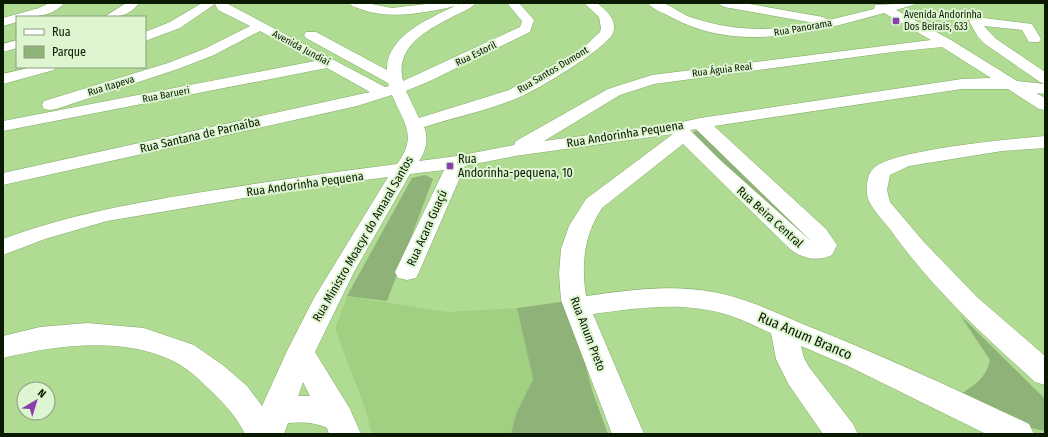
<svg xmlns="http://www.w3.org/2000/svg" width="1048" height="437" font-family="'Fira Sans Condensed',sans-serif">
  <rect width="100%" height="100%" fill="#b0db93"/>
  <!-- built -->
  <path fill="#a2d083" d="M347 296 447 312 517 308 533 379 516 414 511 434H372L365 408 335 329Z"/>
  <!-- green -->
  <path fill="#8fb279" d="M702 130 817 240 813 244 688 133Z
    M425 175 433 179 387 301 347 296 412 178Z
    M568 301 593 393 608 434H511L516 414 533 379 517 308Z
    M960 315 1045 399V431L1027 427 958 396C973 386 986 379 990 360Z"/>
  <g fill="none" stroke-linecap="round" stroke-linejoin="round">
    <defs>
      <path id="minor" d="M49 3H64C53 17 32 17 17 17V22L3 26V18L39 8Z
        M126 3H139C129 16 119 17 104 17Z
        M202 3H226L385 87 389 86 388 83 306 38 304 35 306 32H316L387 70C386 36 430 18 455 6 424 13 391 20 360 9 356 7 352 7 349 3H366L392 8 435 3H459L458 5 461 3H476C471 9 461 12 454 16 429 29 394 46 403 81L520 27 522 21 507 3H519L534 20 530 32 430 81 406 91 419 118 509 90 583 48 600 32 601 28 599 17 584 3H597C606 10 618 20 613 33 606 49 538 89 520 97 490 110 456 117 424 127 429 139 426 151 419 161L457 156 514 145 516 141 608 89 652 75 931 40 884 13C817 32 737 54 671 17 664 13 653 10 648 3 653 3 659 2 663 3 674 7 683 15 693 18 733 31 773 32 814 23L724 7 718 3H744L823 17 829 20 874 9 875 5 915 3 913 5 896 10 951 40 1017 81 1045 84V94L1036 93 1045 98V110L1039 109 1008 89H962L714 126 826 229 837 245 832 255C817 262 803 259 790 249L683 144 602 208C584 235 581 264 586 296 628 290 671 284 713 292 747 298 778 314 810 327 884 356 957 390 1029 424L1034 434H986L848 366 801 346 804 358 809 367 853 424 858 434H823L789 385 776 359 771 333C756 327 740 318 725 314 682 301 636 308 593 314L644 434H612L561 300 559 274 561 249 569 226 586 199 673 134 515 156 465 166 419 272 416 278 407 280 398 278 395 272 444 170 410 174 354 272 315 352 350 409 361 434H329L327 428C315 422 301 422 288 423L284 434H245C236 416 224 403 209 389 199 379 186 367 173 361 123 336 55 345 3 358V336L40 327 87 323 144 328 194 345 224 366 247 386 262 406 287 351 314 298 388 177 310 187 107 221 45 239 3 255V239C70 214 139 202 209 191 271 181 334 172 397 164 418 135 404 124 392 95L357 106 3 185V173L370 92 327 68 3 131V121L315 61 260 31 214 55 178 69 56 109 50 110 44 109 42 105 44 101 168 63 204 49 250 26 218 10 215 4 180 28 145 41V32L170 22ZM942 47 991 78 962 79 700 118 678 123 544 141 620 95 654 84 893 52ZM696 129 809 239 812 242 719 159 690 130ZM303 382 310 396H298Z
        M975 17 1032 24 1041 39 1039 42H1029L1022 30 984 26 995 38 1045 72V84L1040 82 985 44 978 37 969 21Z
        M17 40V48L3 52V44Z
        M32 67H56L54 70 3 84V74Z
        M1045 136V148L1002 151 909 166 890 175 887 190 890 202 923 241 977 297 1045 356V385L1035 382C983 335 933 289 892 232 885 222 874 212 869 201 865 192 866 176 873 169 892 149 1014 139 1045 136Z"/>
    </defs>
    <!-- minor casing -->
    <use href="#minor" stroke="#81aa65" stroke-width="1"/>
    <!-- minor -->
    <use href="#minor" fill="#fff" fill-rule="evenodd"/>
  </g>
  <!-- markers -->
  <g fill="#8b3eae" stroke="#def5d1" stroke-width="1.5">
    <rect x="892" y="17" width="8" height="8" rx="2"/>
    <rect x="446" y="162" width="8" height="8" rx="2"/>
  </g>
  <g text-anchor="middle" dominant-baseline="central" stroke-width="4" stroke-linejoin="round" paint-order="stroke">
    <!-- far-poi labels -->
    <g font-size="10" fill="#0a1901" stroke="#def5d1" text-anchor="start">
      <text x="904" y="15">Avenida Andorinha<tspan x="904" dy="12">Dos Beirais, 633</tspan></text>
    </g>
    <!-- far-street labels -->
    <g font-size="10" fill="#0a1901" stroke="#def5d1">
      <text transform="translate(803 28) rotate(-10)">Rua Panorama</text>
      <text transform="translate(301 48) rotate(28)">Avenida Jundiaí</text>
      <text transform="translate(476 54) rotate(-26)">Rua Estoril</text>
      <text transform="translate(553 70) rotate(-31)">Rua Santos Dumont</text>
      <text transform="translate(722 70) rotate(-7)">Rua Águia Real</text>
      <text transform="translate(111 86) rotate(-17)">Rua Itapeva</text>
      <text transform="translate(166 95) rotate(-11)">Rua Barueri</text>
    </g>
    <!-- street labels -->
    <g font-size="12" fill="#0a1901" stroke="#def5d1">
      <text transform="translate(625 134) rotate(-9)">Rua Andorinha Pequena</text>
      <text transform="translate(200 135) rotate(-13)">Rua Santana de Parnaíba</text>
      <text transform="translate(305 184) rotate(-8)">Rua Andorinha Pequena</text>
      <text transform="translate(770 217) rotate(42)">Rua Beira Central</text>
      <text transform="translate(427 228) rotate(-66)">Rua Acara Guaçú</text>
      <text transform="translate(363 239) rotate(-60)">Rua Ministro Moacyr do Amaral Santos</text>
      <text transform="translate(588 334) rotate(69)">Rua Anum Preto</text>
    </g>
    <!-- poi labels -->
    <g font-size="12" fill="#0a1901" stroke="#def5d1" text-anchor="start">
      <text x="458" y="159">Rua<tspan x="458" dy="14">Andorinha-pequena, 10</tspan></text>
    </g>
    <!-- near-street labels -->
    <g font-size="14" fill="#0a1901" stroke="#def5d1">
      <text transform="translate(805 336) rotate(23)">Rua Anum Branco</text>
    </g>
  </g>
  <!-- border -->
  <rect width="1048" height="437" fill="none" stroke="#0a1901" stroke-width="8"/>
  <!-- legend -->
  <rect x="16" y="16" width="130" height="52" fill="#def5d1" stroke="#899d7e"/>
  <rect x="24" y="29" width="20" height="6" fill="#ffffff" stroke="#899d7e"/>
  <text x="52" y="36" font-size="12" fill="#0a1901">Rua</text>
  <rect x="24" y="46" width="20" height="12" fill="#8fb279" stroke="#899d7e"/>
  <text x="52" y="56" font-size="12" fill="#0a1901">Parque</text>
  <!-- north arrow -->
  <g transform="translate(36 401) rotate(38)"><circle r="19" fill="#def5d1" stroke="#899d7e"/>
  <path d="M0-3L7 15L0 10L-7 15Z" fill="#8b3eae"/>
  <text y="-6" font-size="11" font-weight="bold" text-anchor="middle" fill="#0a1901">N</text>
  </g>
</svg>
